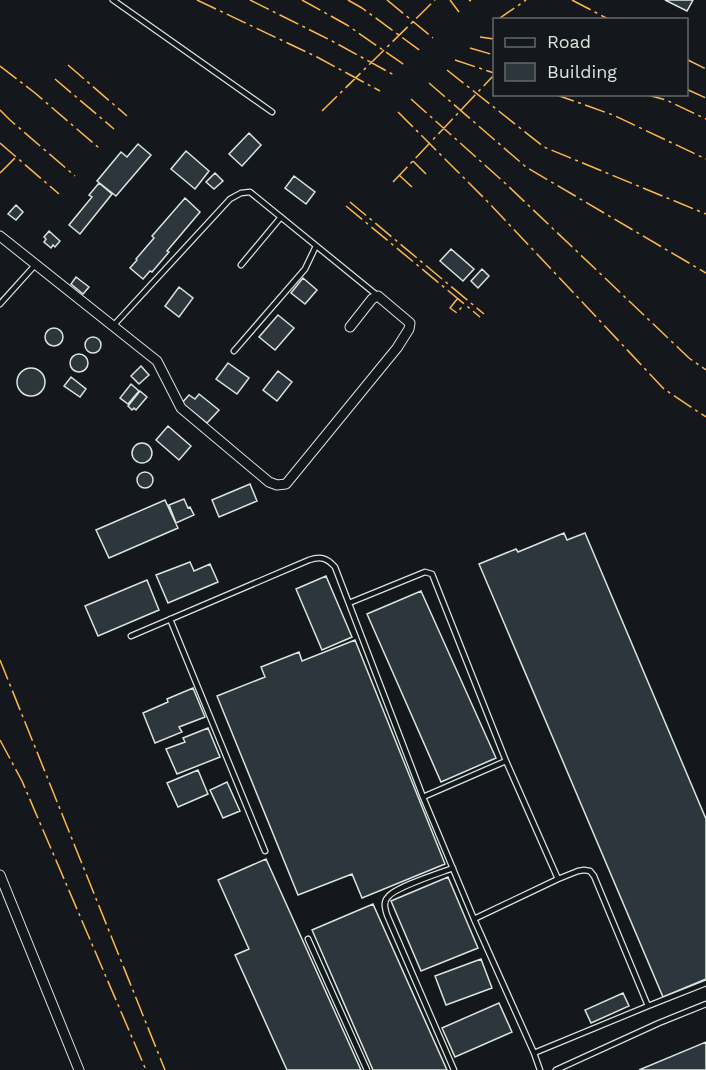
<svg xmlns="http://www.w3.org/2000/svg" width="706" height="1070" font-family="'Work Sans',sans-serif">
  <rect width="100%" height="100%" fill="#14181c"/>
  <!-- building -->
  <path fill="#2c363c" stroke="#d8e6dc" stroke-width="1.5" d="M665 0H693L687 11Z
    M249 133 261 145 242 166 229 154Z
    M138 144 151 155 116 196 97 181 121 152 127 157Z
    M186 151 209 171 195 189 171 169Z
    M215 173 223 181 214 189 206 182Z
    M294 176 315 192 306 204 285 188Z
    M99 183 112 194 80 234 69 225 92 197 89 195Z
    M185 198 200 212 167 251 169 252 152 272 150 271 143 279 130 268 137 260 136 259 154 238 152 236Z
    M16 205 23 212 16 220 8 214Z
    M49 231 60 241 55 247 53 245 51 248 44 242 46 239 44 237Z
    M451 249 474 269 463 281 440 261Z
    M482 269 489 276 478 288 471 281Z
    M76 277 89 287 83 294 71 284Z
    M303 278 317 290 305 304 291 293Z
    M179 287 193 298 179 317 165 306Z
    M278 315 294 328 275 350 259 337Z
    M45 337a9 9 0 1 1 18 0a9 9 0 1 1-18 0Z
    M85 345a8 8 0 1 1 16 0a8 8 0 1 1-16 0Z
    M70 363a9 9 0 1 1 18 0a9 9 0 1 1-18 0Z
    M228 363 249 378 237 394 216 379Z
    M141 366 149 375 139 384 131 376Z
    M17 382a14 14 0 1 1 28 0a14 14 0 1 1-28 0Z
    M278 371 292 382 277 401 263 390Z
    M71 377 86 389 80 397 64 386Z
    M131 384 139 391 128 404 120 398Z
    M140 391 147 397 136 410 134 408 132 410 128 406Z
    M199 394 219 410 207 423 182 403 189 395 195 399Z
    M168 426 191 446 179 460 156 440Z
    M132 453a10 10 0 1 1 20 0a10 10 0 1 1-20 0Z
    M137 480a8 8 0 1 1 16 0a8 8 0 1 1-16 0Z
    M250 484 257 501 219 517 212 500Z
    M184 499 188 508 190 507 194 515 176 523 169 505Z
    M165 500 178 528 109 558 96 530Z
    M564 533 567 540 585 533 706 819V979L663 997 479 564 516 549 518 552Z
    M190 562 194 571 210 564 218 582 168 603 156 575Z
    M326 576 352 637 322 650 296 589Z
    M147 580 159 610 98 636 85 606Z
    M421 591 496 758 441 782 367 614Z
    M355 640 445 864 362 898 352 874 298 895 217 696 265 677 261 667 299 652 302 661Z
    M193 688 205 717 179 727 182 732 155 743 143 713 168 702 167 699Z
    M208 728 220 757 177 774 166 749 185 742 183 738Z
    M198 770 208 794 178 807 167 783Z
    M227 782 240 811 223 818 210 790Z
    M266 859 361 1070H287L235 955 249 949 218 880Z
    M448 877 478 948 421 971 391 901Z
    M373 904 447 1070H373L312 930Z
    M481 959 492 988 446 1005 435 976Z
    M623 993 629 1006 591 1023 585 1010Z
    M499 1003 512 1032 455 1057 442 1028Z
    M706 1042V1070H639Z"/>
  <g fill="none" stroke-linecap="round" stroke-linejoin="round">
    <defs>
      <path id="lane" d="M113 0 272 112
        M241 265 281 217
        M0 304 36 264
        M113 326 230 199 241 193 250 192 378 296
        M234 351 305 269 316 246
        M349 603 425 572 432 574 506 761 558 879
        M170 619 265 851
        M131 636 309 560C321 556 327 558 335 567L423 797 474 919 534 1053 540 1070
        M423 797 506 761
        M453 868C440 873 395 887 388 897 383 902 385 908 387 915L454 1070
        M474 919 558 879 578 871 584 870 590 871 594 876 648 1006
        M308 939 367 1070
        M534 1053 648 1006 706 983
        M556 1070 659 1023 706 1004"/>
      <path id="street" d="M0 236 157 361 181 408 269 482 277 485 286 484 397 348 409 329 410 323 378 296 372 299 350 327
        M0 875 79 1070"/>
    </defs>
    <!-- lane casing -->
    <use href="#lane" stroke="#d8e6dc" stroke-width="7"/>
    <!-- street casing -->
    <use href="#street" stroke="#d8e6dc" stroke-width="11"/>
    <!-- lane -->
    <use href="#lane" stroke="#14181c" stroke-width="4.5"/>
    <!-- street -->
    <use href="#street" stroke="#14181c" stroke-width="9"/>
    <!-- power -->
    <path stroke="#ffb74d" stroke-width="1.5" stroke-dasharray="21 4.5 3 4.5" stroke-linecap="butt" d="M197 0 317 57 380 91
      M250 0 332 41 394 75
      M302 0 347 25 406 66
      M348 0 362 8 422 52
      M387 0 433 38
      M450 0 459 12
      M469 0 471 1
      M572 0 610 20
      M497 20 526 0
      M480 37 494 39
      M470 48 494 55
      M686 59 706 69
      M455 60 494 73
      M68 65 127 116
      M0 66 35 93 99 148
      M447 70 544 147 706 214
      M55 79 114 129
      M429 83 526 167 706 273
      M686 89 706 98
      M554 94 613 115 706 159
      M644 94 666 100 706 119
      M411 99 506 184 689 358 706 370
      M0 110 10 120 75 176
      M322 111 435 0
      M398 112 489 203 664 389 706 417
      M0 143 59 194
      M413 161 426 174
      M0 173 16 157
      M399 175 412 187
      M393 182 494 75
      M350 202 484 314
      M346 206 480 317
      M458 298 450 308 457 313 464 304
      M0 660 165 1070
      M0 740 22 781 146 1070"/>
  </g>
  <!-- legend -->
  <rect x="493" y="18" width="195" height="78" fill="#14181c" stroke="#626a69" stroke-width="1.5"/>
  <rect x="505" y="38" width="30" height="9" fill="#14181c" stroke="#626a69" stroke-width="1.5"/>
  <text x="547" y="48" font-size="18" fill="#d8e6dc">Road</text>
  <rect x="505" y="63" width="30" height="18" fill="#2c363c" stroke="#626a69" stroke-width="1.5"/>
  <text x="547" y="78" font-size="18" fill="#d8e6dc">Building</text>
</svg>
